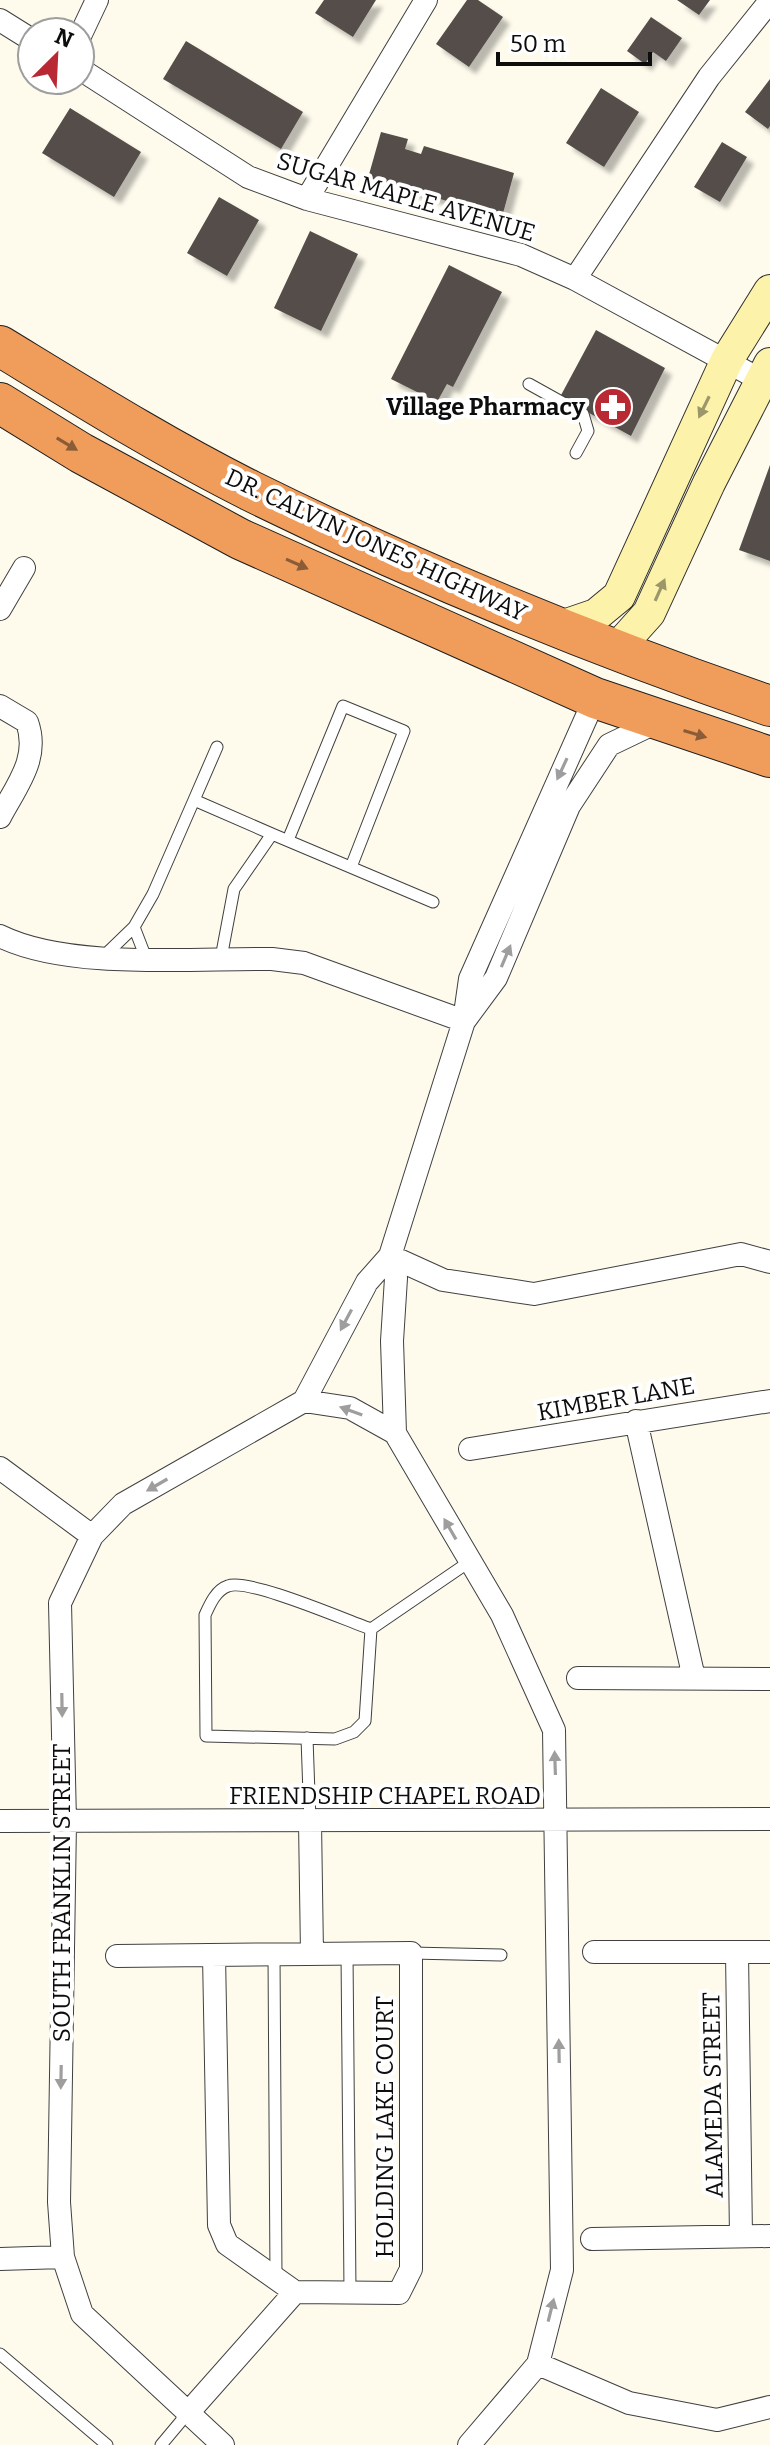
<svg xmlns="http://www.w3.org/2000/svg" width="770" height="2445" font-family="Bitter,serif">
  <defs>
    <filter id="shadow"><feDropShadow dx="7" dy="7" stdDeviation="2" flood-color="#0004"/></filter>
  </defs>
  <rect width="100%" height="100%" fill="#fefbed"/>
  <!-- building -->
  <path fill="#554e49" filter="url(#shadow)" d="M324 0H376L353 37 315 13Z
    M467 0H478L503 17 469 67 436 44Z
    M677 0H710L699 15Z
    M651 17 682 38 666 61 653 52 645 64 627 51Z
    M186 41 303 112 281 149 163 79Z
    M770 79V126L768 129 745 112Z
    M601 88 639 112 604 167 566 143Z
    M70 108 141 152 114 197 42 153Z
    M381 132 408 139 405 149 421 154 424 146 514 173 502 217 368 178Z
    M722 142 747 157 720 202 694 187Z
    M219 197 259 220 227 276 187 253Z
    M310 231 358 254 321 331 274 308Z
    M449 265 502 292 453 387 447 384 437 402 391 379Z
    M596 330 665 368 631 436 560 397Z
    M770 465V561L739 550Z"/>
  <g fill="none" stroke-linecap="round" stroke-linejoin="round">
    <defs>
      <path id="lane" d="M529 384 583 414 588 431 576 453
        M217 747 194 800 272 834
        M288 840 343 706 404 731 351 867
        M134 927 146 958
        M104 956 134 927 153 894 194 800
        M221 958 234 889 272 834 433 902
        M371 1629 365 1721 354 1732 335 1739 206 1736 205 1615C210 1604 216 1590 228 1586 249 1578 345 1620 371 1629L469 1562
        M307 1738 310 1822
        M347 1953 350 2292
        M411 1953 501 1955
        M274 1954 276 2278
        M0 2354 107 2445
        M161 2445 187 2414"/>
      <path id="street" d="M0 20 32 40
        M80 36 97 0
        M80 69 248 177 307 199 521 255 575 279 770 385
        M307 199 426 0
        M575 279 709 77 770 1
        M0 609 24 568
        M0 706 27 722C40 758 17 785 0 817
        M0 936C69 970 194 958 272 959L304 963 464 1021
        M465 1020 496 978 569 806 609 745 657 722
        M390 1256 396 1278 392 1341 395 1433 502 1615 554 1730 562 2270 538 2364 469 2445
        M390 1256 443 1280 534 1294 741 1254 770 1262
        M304 1401 350 1408 395 1433
        M636 1421 694 1678
        M470 1449 770 1401
        M0 1468 92 1536
        M578 1678 770 1679
        M0 1821 770 1819
        M310 1822 312 1954
        M594 1952H770
        M737 1953 741 2236
        M214 1955 219 2225 227 2244 295 2292
        M117 1956 411 1953V2269L399 2293 295 2292 187 2414
        M592 2239 770 2236
        M0 2259 63 2257
        M538 2364 629 2403 717 2420 770 2407
        M223 2445 82 2314 63 2257 59 2202 65 1822 60 1603 92 1536 123 1504 304 1401 367 1282 390 1256 464 1021 470 979 595 698"/>
      <path id="secondary" d="M558 628 596 615 619 596 727 360 770 291
        M614 652 649 613 709 483 770 364"/>
      <path id="highway" d="M0 346C82 396 165 448 251 491 419 574 593 645 770 706
        M0 403 81 453 240 539 595 698 770 757"/>
    </defs>
    <!-- lane casing -->
    <use href="#lane" stroke="#404040" stroke-width="13"/>
    <!-- street casing -->
    <use href="#street" stroke="#404040" stroke-width="24"/>
    <!-- secondary casing -->
    <use href="#secondary" stroke="#2f2f2f" stroke-width="34"/>
    <!-- highway casing -->
    <use href="#highway" stroke="#1e1e1e" stroke-width="42"/>
    <!-- lane -->
    <use href="#lane" stroke="#fff" stroke-width="11"/>
    <!-- street -->
    <use href="#street" stroke="#fff" stroke-width="22"/>
    <!-- secondary -->
    <use href="#secondary" stroke="#fcf2aa" stroke-width="32"/>
    <!-- highway -->
    <use href="#highway" stroke="#f09c5a" stroke-width="40"/>
  </g>
  <!-- one-way arrows -->
  <defs><path id="oneway-solid" d="M-6-.8H1V-3.2L6.5 0L1 3.2V.8H-6Z" transform="scale(2)"/></defs>
  <g fill="#9c966b">
    <use href="#oneway-solid" transform="translate(704 407) rotate(116)"/>
    <use href="#oneway-solid" transform="translate(660 590) rotate(-66)"/>
  </g>
  <g fill="#8a5c37">
    <use href="#oneway-solid" transform="translate(67 444) rotate(31)"/>
    <use href="#oneway-solid" transform="translate(297 564) rotate(24)"/>
    <use href="#oneway-solid" transform="translate(695 734) rotate(17)"/>
  </g>
  <g fill="#9e9e9e">
    <use href="#oneway-solid" transform="translate(562 769) rotate(115)"/>
    <use href="#oneway-solid" transform="translate(506 956) rotate(-67)"/>
    <use href="#oneway-solid" transform="translate(346 1320) rotate(118)"/>
    <use href="#oneway-solid" transform="translate(351 1411) rotate(-160)"/>
    <use href="#oneway-solid" transform="translate(157 1485) rotate(150)"/>
    <use href="#oneway-solid" transform="translate(450 1529) rotate(-120)"/>
    <use href="#oneway-solid" transform="translate(62 1705) rotate(89)"/>
    <use href="#oneway-solid" transform="translate(555 1763) rotate(-92)"/>
    <use href="#oneway-solid" transform="translate(559 2051) rotate(-91)"/>
    <use href="#oneway-solid" transform="translate(61 2077) rotate(91)"/>
    <use href="#oneway-solid" transform="translate(551 2310) rotate(-76)"/>
  </g>
  <!-- icons -->
  <defs>
    <symbol id="pharmacy-disc" viewBox="-11 -11 22 22"><circle r="9.5" fill="#b82933" stroke="#fff"/><path d="M-2-6h4v4h4v4h-4v4h-4v-4h-4v-4h4Z" fill="#fff"/></symbol>
  </defs>
  <g fill-rule="evenodd">
    <use href="#pharmacy-disc" x="591" y="385" width="44" height="44"/>
  </g>
  <g text-anchor="middle" dominant-baseline="central" stroke-width="8" stroke-linejoin="round" paint-order="stroke">
    <!-- street labels -->
    <g font-size="24" fill="#0d0d0d" stroke="#fff">
      <text transform="translate(406 197) rotate(16)">SUGAR MAPLE AVENUE</text>
      <text transform="translate(376 545) rotate(25)">DR. CALVIN JONES HIGHWAY</text>
      <text transform="translate(616 1399) rotate(-10)">KIMBER LANE</text>
      <text x="385" y="1796">FRIENDSHIP CHAPEL ROAD</text>
      <text transform="translate(62 1893) rotate(-90)">SOUTH FRANKLIN STREET</text>
      <text transform="translate(713 2095) rotate(-91)">ALAMEDA STREET</text>
      <text transform="translate(385 2127) rotate(-90)">HOLDING LAKE COURT</text>
    </g>
    <!-- poi labels -->
    <g font-size="24" font-weight="bold" fill="#0d0d0d" stroke="#fff" text-anchor="end">
      <text x="585" y="407">Village Pharmacy</text>
    </g>
  </g>
  <!-- north arrow -->
  <g transform="translate(56 56) rotate(24)"><circle r="38" fill="#ffffff" stroke="#9e9e9e" stroke-width="2"/>
  <path d="M0-6L14 30L0 20L-14 30Z" fill="#b82933"/>
  <text y="-12" font-size="22" font-weight="bold" text-anchor="middle" fill="#0d0d0d">N</text>
  </g>
  <!-- scale -->
  <path d="M498 52v12h152v-12" fill="none" stroke="#0d0d0d" stroke-width="4"/>
  <text x="510" y="52" font-size="24" fill="#0d0d0d" stroke="#ffffff" stroke-width="6" paint-order="stroke">50 m</text>
</svg>
